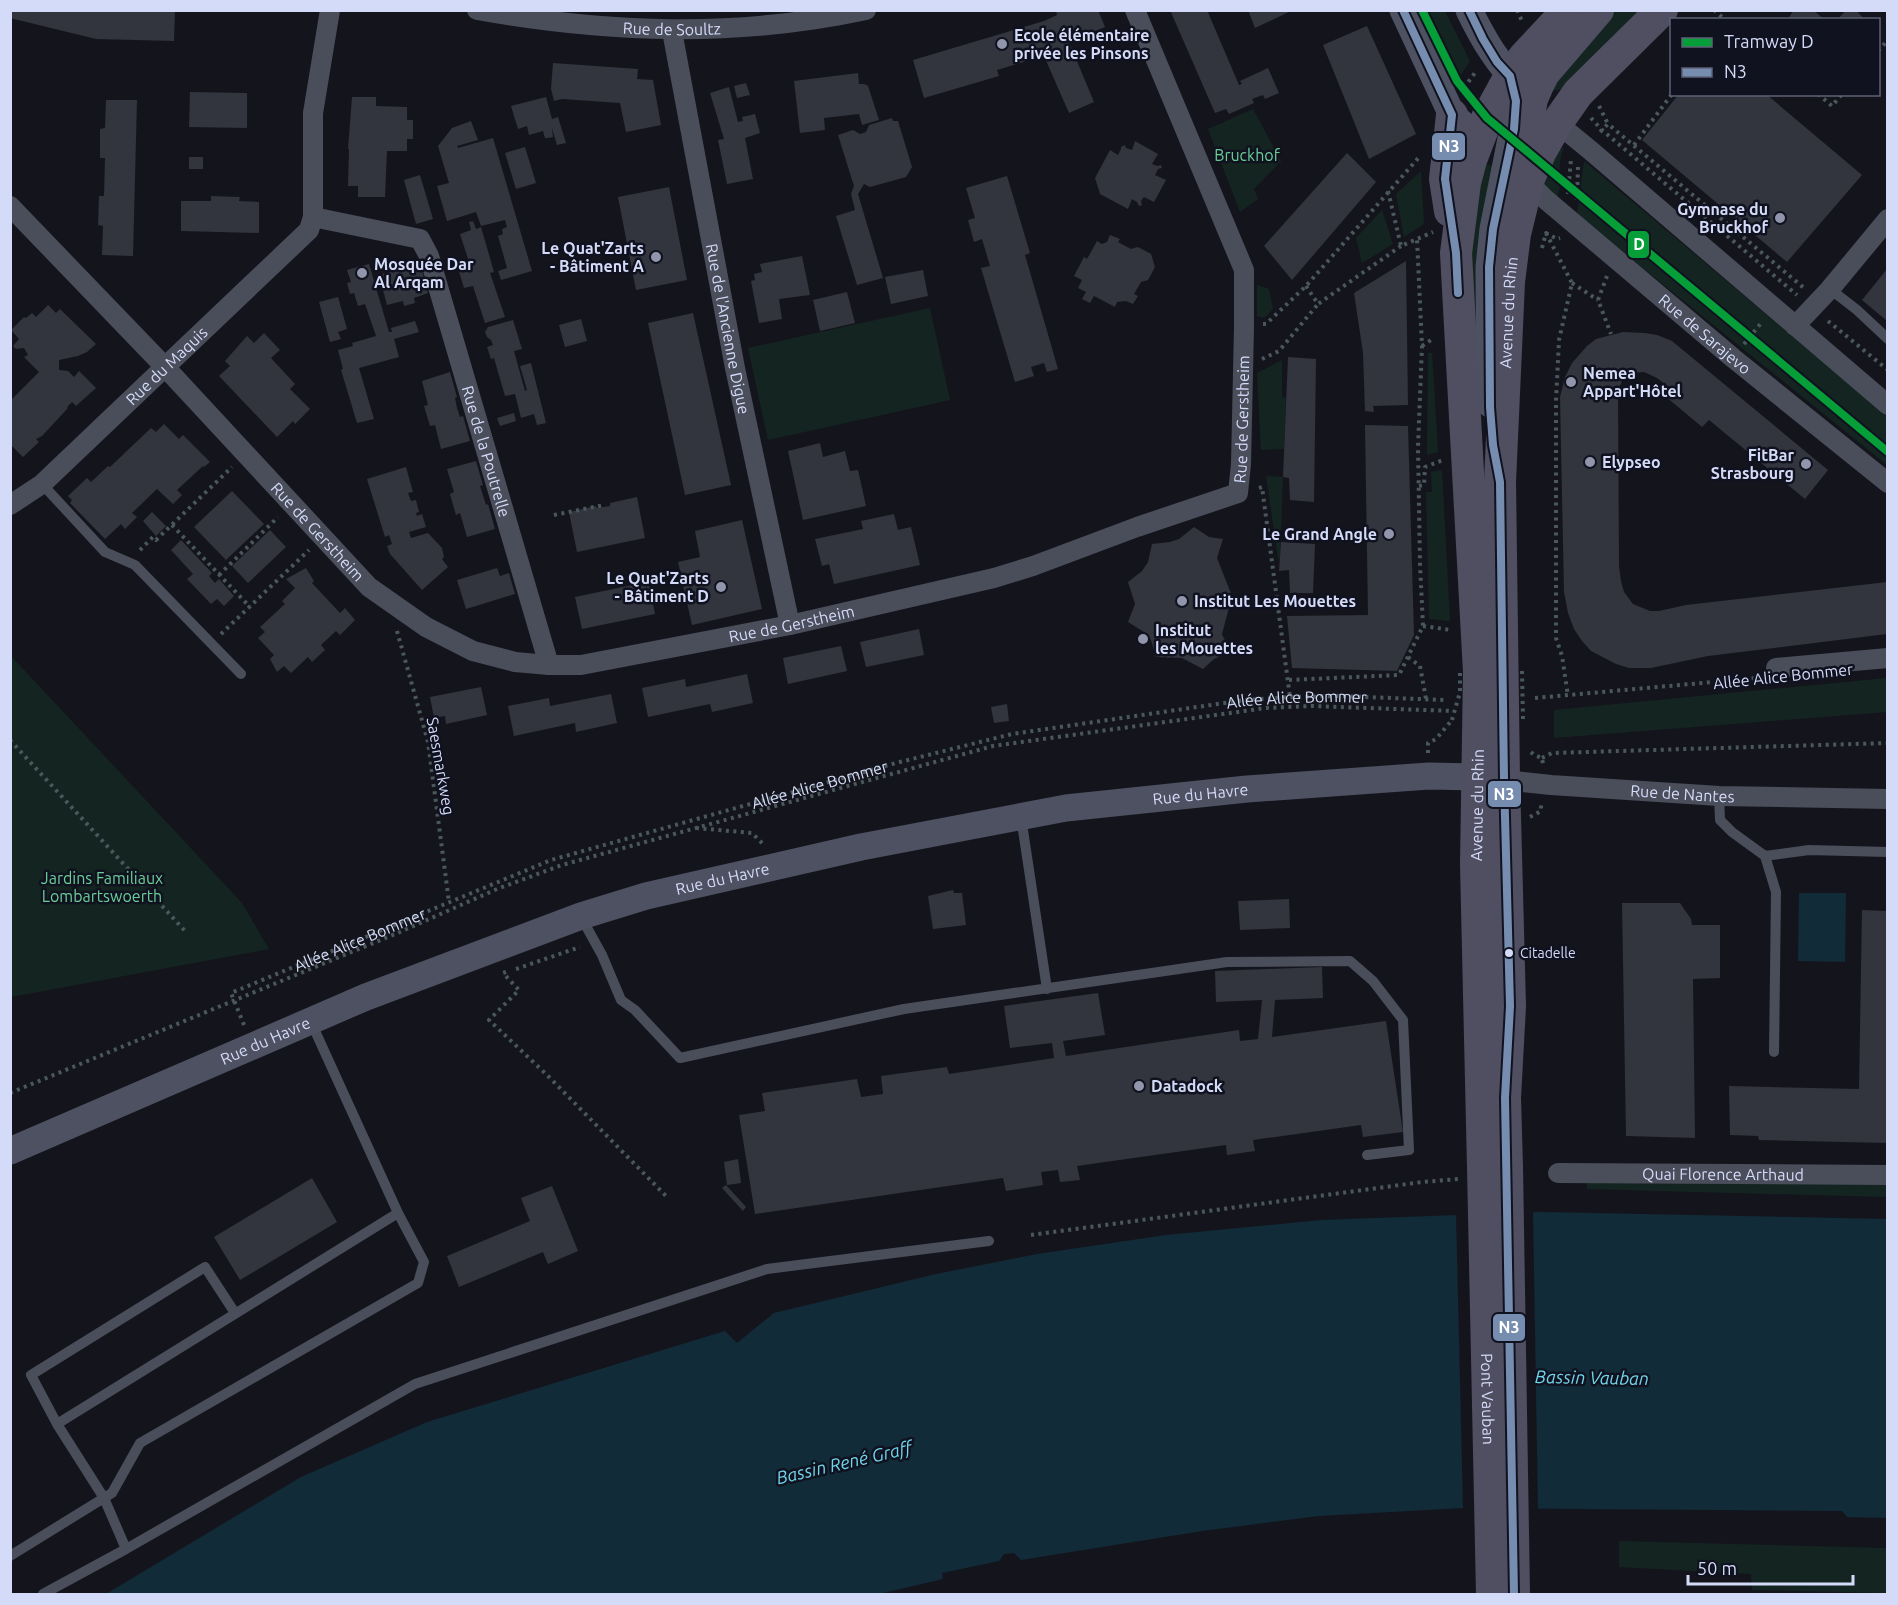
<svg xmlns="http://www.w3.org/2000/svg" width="1898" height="1605" font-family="Ubuntu,sans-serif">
  <rect width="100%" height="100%" fill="#14151c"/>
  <!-- green -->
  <path fill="#142521" d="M1411 11H1445L1470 61 1453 87Z
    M1607 11H1644L1569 84C1562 89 1557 93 1549 88Z
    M1253 109 1281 161 1254 189 1258 199 1240 212 1208 129Z
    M1564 148C1555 166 1564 181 1557 198L1547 192 1544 177 1558 151Z
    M1584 161 1887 416V465L1577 215Z
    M1487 164 1495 167 1481 335 1474 337 1467 277 1482 165Z
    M1421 171 1424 224 1404 237 1396 194Z
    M1382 210 1393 244 1362 263 1356 238Z
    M1257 285 1269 289 1273 309 1264 318 1257 316Z
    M930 308 950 400 768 440 748 348Z
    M1428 353H1432L1438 452 1427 455Z
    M1282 360V397L1286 398 1284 449 1261 450 1257 373Z
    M1442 470 1450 621 1429 619 1426 492H1432L1431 472Z
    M1266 476 1283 477 1280 559 1278 558Z
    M11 656 242 903 269 949 11 997Z
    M1887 678V712L1554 738V710Z
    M1587 1176 1888 1180 1887 1197 1587 1189Z
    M1619 1541 1887 1548V1593L1752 1590 1751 1574 1619 1567Z"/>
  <!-- water -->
  <path fill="#122b39" d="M1799 893H1846L1845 962 1798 961Z
    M1542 1212 1887 1219V1518L1847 1517 1842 1511 1463 1508 1318 1516 1202 1531 1021 1560 1014 1553 1004 1554 999 1561 942 1573 943 1579 879 1594H106L301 1477 427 1422 725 1331 737 1343 774 1313 936 1274 1037 1254 1166 1235 1322 1220Z"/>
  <!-- pier -->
  <path fill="#14151c" d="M1533 1212 1538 1509 1463 1508 1456 1215Z"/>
  <!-- building -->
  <path fill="#32343e" d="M10 10H175L174 41 96 39 10 18Z
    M1057 10H1098L1105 27 1069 42 1094 102 1069 113 1044 56 997 70 999 76 924 98 913 60 1044 21 1057 15 1056 11Z
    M1170 10H1207L1239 85 1242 84 1240 81 1268 68 1279 93 1265 99 1263 95 1252 99 1254 103 1229 114 1226 109 1215 113Z
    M1248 10H1293L1255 28Z
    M1794 10H1813L1825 20H1787Z
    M1846 10H1856L1865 20H1837Z
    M1367 26 1416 134 1369 159 1323 45Z
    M553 63 638 69 637 79 653 80 661 125 626 132 620 103 562 99 554 101 551 89Z
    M858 73 859 84H864L868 86 879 120 862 125 859 114 824 118 825 130 800 133 794 81Z
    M746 83 750 95 737 98 734 86Z
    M729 87 738 122 743 121 742 117 755 114 760 133 745 138 753 179 727 184 718 140 724 139 710 93Z
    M190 92 247 93V128L189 127Z
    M1679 94H1766L1862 175 1787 262 1642 140Z
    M352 97H376V106L407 107V120H413V139H407V151H387L385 197H358V186H348L349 149H348Z
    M546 97 552 119 558 117 566 143 557 145 552 128 553 137 548 138H545L543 131 529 135 527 126 518 129 511 106Z
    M106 100H137L133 256 102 255 103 226 98 225 99 196H104L105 158H100V129L105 128Z
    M892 118 893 121H898L912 167 906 177 870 187 864 184 858 194 883 278 857 285 836 216 855 210 851 194 854 186 838 135 853 130 860 134 866 132 869 125Z
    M471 121 478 140 457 146 458 148 493 138 532 271 501 280 498 271 507 268 498 236 503 234 502 229 507 227 505 220 481 226 476 212 447 221 437 186 449 183 438 146 452 128Z
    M1135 141 1158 154 1152 164 1157 166 1161 165 1162 168 1158 169 1155 175 1166 180 1154 202 1144 197 1141 201 1142 205 1139 206 1137 202 1132 199 1128 209 1100 194 1095 178 1110 150 1118 155 1121 149V147L1125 145 1126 148 1132 150Z
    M525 147 536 183 516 189 505 153Z
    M1347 153 1376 182 1292 280 1264 246Z
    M189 157H203V169H189Z
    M420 175 433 219 416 224 404 180Z
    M1007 176 1030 253 1025 255 1058 369 1047 372 1044 363 1031 367 1034 376 1015 382 981 268 990 266 982 239 974 242 968 220 975 218 966 188Z
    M669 187 687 280 636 290 618 197Z
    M211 196 240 197 239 201 259 202V233L181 231V201H211Z
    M473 221 476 229 481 227 494 272 490 273 505 317 485 323 473 286 464 288 458 268 470 265 460 234 471 230 469 222Z
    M1110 235 1120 239 1118 242 1131 249 1138 247 1151 254 1155 267 1148 280 1141 282 1134 294 1138 296 1133 304 1126 301 1117 302 1115 307 1094 296 1090 303 1082 299 1086 292 1078 288 1082 280 1074 276 1084 257 1087 259 1097 241 1102 244 1107 242Z
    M802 256 810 295 779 299 782 319 759 323 751 281 755 280 754 274 762 272 760 264Z
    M1406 261 1408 405 1373 406 1374 412 1365 411 1363 353 1354 293Z
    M420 263 428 293 414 298 415 303 404 306 403 301 387 305 379 275Z
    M369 264 389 332H392L391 328 415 321 419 332 394 339 399 357 359 368 374 419 357 423 341 370 343 369 338 350 353 346 352 343 376 336 365 304 358 306 354 293 350 294 347 283 351 282 347 270Z
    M1887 269V321L1862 300Z
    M923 270 928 296 891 304 885 277Z
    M847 292 855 323 820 331 813 300Z
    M338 297 347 329 338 332 341 339 330 342 319 302Z
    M48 305 56 313 60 309 96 344 87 352 78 356 59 360V370L68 371 74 377 79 371 96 388 76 406 72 402 67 407 68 408 42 436 36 439 39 442 23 457 10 444V398L12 399 39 372 24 357 28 355 24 348 16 349 13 346 19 339 11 330 24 317 26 318 32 313 36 317Z
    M693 313 731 485 685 495 648 323Z
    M581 319 587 341 565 347 559 325Z
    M513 320 522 349 514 351 525 391 527 390 520 366 531 363 546 423 537 425 534 414 521 418 515 394 505 396 494 358 491 359 487 347 493 345 491 340 487 337 485 332 488 327Z
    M1623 332 1645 333 1657 335 1672 341 1828 470 1805 499 1709 420 1702 427 1665 396 1671 389 1657 378 1644 372 1631 373 1625 375 1618 390 1619 566 1621 581 1624 592 1633 604 1650 611H1659L1686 605 1887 582V634L1708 656 1651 668H1629L1616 664 1591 651 1582 641 1574 629 1568 613 1564 592 1560 397 1565 377 1572 363 1587 346 1596 339Z
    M264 333 280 350 271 358 295 384 290 389 310 409 295 424 293 421 277 437 219 376 230 366 225 361 247 336 254 343Z
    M1288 357 1316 359 1314 502 1290 500 1289 478 1283 477Z
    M450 372 457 397 455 398 457 408 460 417 463 416 470 441 441 449 435 425 430 426 424 406 428 405 422 381Z
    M514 413 516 421 500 426 497 418Z
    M164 424 179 439 183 435 210 462 204 467 203 466 177 490 182 495 173 504 157 489 132 513 137 517 125 529 121 524 105 539 70 503 72 500 68 496 87 478 91 482 108 466 110 467 151 428 156 432Z
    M1365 425 1408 426 1414 635 1397 671 1292 668 1287 616 1368 615Z
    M820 443 823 457 845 451 850 471 858 470 866 506 803 520 788 451Z
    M476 461 483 485 480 486 486 505 488 504 495 529 467 537 460 513 456 515 453 505 450 494 454 492 447 469Z
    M406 467 413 492 408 493 411 501 416 500 419 512 416 513 417 516 422 514 426 527 409 532 411 538 428 533 442 548 444 557 442 559 448 567 422 590 390 554 387 546 392 544 389 535 385 537 367 479Z
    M232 491 264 524 226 560 194 527Z
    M637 497 645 538 577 552 569 512 596 506 597 508 610 506V503Z
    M152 512 166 526 156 536 143 521Z
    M894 514 898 530 911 527 920 565 834 584 829 564 822 566 815 539 863 529 861 521Z
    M742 520 762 609 692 625 678 562 700 557 695 531Z
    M1194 527 1209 537 1223 539 1217 558 1232 596 1222 634 1230 652 1214 659 1203 669 1182 658 1156 657 1151 640 1144 632 1128 622 1135 604 1128 582 1142 571 1148 562 1152 544 1170 542 1179 539Z
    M270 530 286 547 248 583 232 566Z
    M181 540 212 573 209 576 215 583 219 579 234 596 224 606 217 599 211 604 187 579 193 574 171 550Z
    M1281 542 1315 544 1313 593H1290L1289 570 1279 571Z
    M306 568 314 581 312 583 340 613 345 608 355 620 340 635 336 631 321 645 325 650 312 662 308 657 291 673 284 666 277 672 270 659 274 655 258 638 265 632 260 627 285 604 282 601 295 588 286 579Z
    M497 568 500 576 509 573 515 594 466 609 457 580Z
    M648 579 655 614 582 629 575 597 637 584 636 581Z
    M919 629 924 655 866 667 860 642Z
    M841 646 847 671 788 684 783 658Z
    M747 674 753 703 712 712 710 704 648 717 642 688 685 679 686 687Z
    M481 687 487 715 446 724 445 716 434 718 430 697Z
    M611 694 617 723 576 732 575 723 514 736 508 706 549 698 550 706Z
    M1007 704 1009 721 994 723 991 707Z
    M953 890 954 893H962L966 925 933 929 928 896Z
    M1289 899 1290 928 1240 930 1238 901Z
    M1622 903H1680L1691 919 1692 925H1720V978L1693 979 1695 1138 1626 1136Z
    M1862 910 1887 911V1143L1759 1140 1758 1136 1730 1135 1729 1086 1859 1089Z
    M1322 967 1323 998 1275 1000 1272 1037 1386 1021 1403 1132 1363 1137 1361 1125 1253 1140 1255 1151 1227 1155 1226 1145 1077 1166 1080 1180 1060 1182 1058 1170 1041 1172 1043 1185 1006 1191 1003 1178 755 1214 739 1115 765 1111 762 1093 857 1079 861 1097 883 1094 881 1076 947 1067 949 1074 1054 1058 1052 1043 1010 1048 1004 1006 1098 993 1105 1035 1063 1041 1066 1056 1239 1030 1240 1041 1258 1039 1262 1000 1216 1002 1215 971Z
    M738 1159 741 1183 727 1185 724 1162Z
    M312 1178 337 1222 240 1280 214 1237Z
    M726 1185 746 1207 743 1211 722 1188Z
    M552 1186 578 1251 548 1264 543 1252 459 1287 447 1256 530 1221 521 1198Z"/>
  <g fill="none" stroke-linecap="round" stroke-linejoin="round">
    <!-- path -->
    <g stroke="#4a585d" stroke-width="4" stroke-dasharray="3 4.5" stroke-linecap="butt">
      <path d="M1517 10 1522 21"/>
      <path d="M1714 10 1725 20"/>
      <path d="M1878 51 1888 40"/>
      <path d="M1464 88 1477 70"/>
      <path d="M1818 94 1832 106 1842 94"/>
      <path d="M1599 106 1608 124"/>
      <path d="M1591 118 1602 130 1797 295"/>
      <path d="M1600 132 1608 124 1804 288"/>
      <path d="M1634 145 1672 94"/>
      <path d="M1388 191 1401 246 1433 232"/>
      <path d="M1568 194 1571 159"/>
      <path d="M1577 200 1578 165"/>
      <path d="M1546 233 1572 283 1559 340 1556 401V638L1562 656 1568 696"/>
      <path d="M1542 248 1546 233 1557 239 1560 238"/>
      <path d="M1607 276 1598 300 1611 334"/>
      <path d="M1572 283 1598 300"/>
      <path d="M1306 286 1318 304 1401 246"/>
      <path d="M1828 321 1888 370"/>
      <path d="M1263 324H1266L1306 286 1421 155"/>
      <path d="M1744 344 1762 322"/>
      <path d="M1422 346 1434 338"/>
      <path d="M1262 359 1279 351 1318 304"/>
      <path d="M1419 486 1424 485 1425 467 1443 460"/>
      <path d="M1259 488 1262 487 1290 697"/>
      <path d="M554 515 604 505"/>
      <path d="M172 525 250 607"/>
      <path d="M140 550 153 537 156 540 232 467"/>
      <path d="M219 575 278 517"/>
      <path d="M1423 626 1451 630"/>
      <path d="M397 631 428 742 449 902"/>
      <path d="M221 634 309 550"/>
      <path d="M1408 657 1420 666 1426 699"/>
      <path d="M1289 680 1399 675 1423 626 1420 564 1418 447 1422 346 1417 239"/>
      <path d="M1535 698 1758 678"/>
      <path d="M10 740 185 931"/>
      <path d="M1531 752 1534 755 1542 758 1543 764"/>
      <path d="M1428 753V743L1436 739 1452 720"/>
      <path d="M1542 758 1552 753 1888 743"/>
      <path d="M1530 817 1541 811V804"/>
      <path d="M696 828 752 833 764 845"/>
      <path d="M516 969 580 947"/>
      <path d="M506 972 503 973 519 990 489 1020 548 1076 667 1197"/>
      <path id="s1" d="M244 1025 231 993 551 860 896 763 1012 734 1245 700 1290 697 1338 696 1445 700"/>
      <path d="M10 1093 400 932 497 889 562 865 993 746 1266 708 1311 706 1453 711"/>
      <path d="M1031 1235 1422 1182 1458 1179"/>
    </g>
    <!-- lane -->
    <path stroke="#4a4e5b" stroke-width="10" d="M1830 289 1857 310 1888 339
      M42 484 105 552 135 565 241 674
      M1719 796 1720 820 1732 832 1765 856 1776 892 1774 1052
      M1021 817 1047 989
      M1765 856 1809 850 1888 852
      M581 917 602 955 621 1000 635 1010 680 1058 904 1009 1227 962 1350 961 1373 981 1403 1020 1409 1150 1367 1155
      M311 1022 398 1213
      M235 1313 205 1267 31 1375 57 1424 104 1498 126 1549 415 1384 767 1269 989 1241
      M10 1556 112 1493 140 1443 418 1283 424 1262 398 1213 57 1424
      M43 1594 126 1549"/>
    <!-- street -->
    <g stroke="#4a4e5b" stroke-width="20">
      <path id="s2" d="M477 10C607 33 736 38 866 10"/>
      <path id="s3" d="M672 31 735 368 790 625"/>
      <path d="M1557 123 1590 150 1888 405"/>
      <path id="s4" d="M1528 181 1545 199 1733 358 1888 483"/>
      <path id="s5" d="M10 206 165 367 369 587 426 627 473 651 515 662 549 665H581L790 625 994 578 1033 566 1137 527 1238 493 1241 464 1244 327V270L1135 10"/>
      <path id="s6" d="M313 217 420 239 429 256 549 665"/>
      <path d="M1795 326 1830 289 1888 219"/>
      <path id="s7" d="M10 505 42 484 309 230 313 217V113L330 10"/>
      <path d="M1776 668 1888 658"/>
      <path id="s8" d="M1495 779 1551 785 1719 796 1888 799"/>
      <path id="s9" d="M1558 1173 1888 1175"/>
    </g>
    <!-- secondary -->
    <g stroke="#4d5161" stroke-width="27">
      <path d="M1403 10 1452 115 1468 129"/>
      <path d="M1469 10C1484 41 1498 64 1522 88"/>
      <path d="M1490 404 1489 267 1493 229 1516 114 1514 88 1510 76"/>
      <path id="s10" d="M10 1151 366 997 581 916 646 896 861 847 1066 808 1247 789 1429 776 1477 777"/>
    </g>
    <!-- primary -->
    <g stroke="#504f62" stroke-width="32">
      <path d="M1527 175 1525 137 1532 99 1538 85 1544 73 1598 10"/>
      <path d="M1450 211 1445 179 1452 115"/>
      <path id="s11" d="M1483 1167 1476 864 1479 672 1456 253 1465 183 1471 160 1487 118 1510 76 1524 57 1568 10"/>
      <path id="s12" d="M1507 1167 1505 1098 1510 1006 1504 779 1500 482 1509 282 1515 234 1528 181 1541 151 1557 123 1578 93 1662 10"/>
    </g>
    <!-- path-bridge -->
    <path stroke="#4a585d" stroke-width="4" stroke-dasharray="3 4.5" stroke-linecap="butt" d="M1522 671 1523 719
      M1452 720 1460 692V673"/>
    <!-- primary-bridge -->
    <g stroke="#504f62" stroke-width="32">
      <path id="s13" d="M1483 1167 1492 1594"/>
      <path d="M1507 1167 1514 1594"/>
    </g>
    <defs>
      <path id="bus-1" d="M1403 10 1452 115 1445 179 1456 253 1458 293
        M1469 10 1483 39 1497 62 1510 76 1516 101 1514 129 1493 229 1489 267 1490 407 1493 445 1500 482 1504 779 1510 1006 1505 1098 1514 1594"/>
    </defs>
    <!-- bus-1 casing -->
    <use href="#bus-1" stroke="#10121f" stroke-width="12"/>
    <!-- bus-1 -->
    <use href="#bus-1" stroke="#768db0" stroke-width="8"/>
    <defs>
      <path id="tram-1" d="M1422 10 1457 81 1487 118 1888 452"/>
    </defs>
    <!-- tram-1 casing -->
    <use href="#tram-1" stroke="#10121f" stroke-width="12"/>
    <!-- tram-1 -->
    <use href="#tram-1" stroke="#069e39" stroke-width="8"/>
  </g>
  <!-- markers -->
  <g fill="#9196ac" stroke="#10121f" stroke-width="2">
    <circle cx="1002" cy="44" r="6"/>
    <circle cx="1780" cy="218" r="6"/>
    <circle cx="656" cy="257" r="6"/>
    <circle cx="362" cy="273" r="6"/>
    <circle cx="1571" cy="382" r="6"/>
    <circle cx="1590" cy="462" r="6"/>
    <circle cx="1806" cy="464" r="6"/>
    <circle cx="1389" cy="534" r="6"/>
    <circle cx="721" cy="587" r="6"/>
    <circle cx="1182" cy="601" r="6"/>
    <circle cx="1143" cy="639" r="6"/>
    <circle cx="1139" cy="1086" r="6"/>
  </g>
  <circle fill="#d4dbf9" stroke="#10121f" stroke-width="2" cx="1509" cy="953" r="5"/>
  <g text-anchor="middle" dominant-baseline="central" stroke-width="5" stroke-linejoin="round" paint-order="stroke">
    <!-- bus labels -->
    <g font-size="14" fill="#d4dbf9" stroke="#10121f" text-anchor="start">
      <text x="1520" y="953">Citadelle</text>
    </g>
    <!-- street labels -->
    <g font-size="16" fill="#d4dbf9" stroke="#10121f">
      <text stroke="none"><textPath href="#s2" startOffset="196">Rue de Soultz</textPath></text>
      <text stroke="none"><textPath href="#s12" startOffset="855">Avenue du Rhin</textPath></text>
      <text stroke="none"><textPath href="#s3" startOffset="303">Rue de l'Ancienne Digue</textPath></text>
      <text stroke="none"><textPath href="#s4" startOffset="234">Rue de Sarajevo</textPath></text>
      <text stroke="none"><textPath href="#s7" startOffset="210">Rue du Maquis</textPath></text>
      <text stroke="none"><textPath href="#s5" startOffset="1510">Rue de Gerstheim</textPath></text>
      <text stroke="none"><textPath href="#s6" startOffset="332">Rue de la Poutrelle</textPath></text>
      <text stroke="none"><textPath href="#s5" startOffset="448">Rue de Gerstheim</textPath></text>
      <text stroke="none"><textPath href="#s5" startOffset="970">Rue de Gerstheim</textPath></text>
      <text transform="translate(1783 676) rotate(-6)">Allée Alice Bommer</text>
      <text stroke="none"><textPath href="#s1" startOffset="1146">Allée Alice Bommer</textPath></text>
      <text transform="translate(441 766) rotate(80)">Saesmarkweg</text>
      <text stroke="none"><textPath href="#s1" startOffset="660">Allée Alice Bommer</textPath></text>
      <text stroke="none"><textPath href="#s8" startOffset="188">Rue de Nantes</textPath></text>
      <text stroke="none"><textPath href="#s10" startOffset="1250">Rue du Havre</textPath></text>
      <text stroke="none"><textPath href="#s11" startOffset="362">Avenue du Rhin</textPath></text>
      <text stroke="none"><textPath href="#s10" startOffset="764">Rue du Havre</textPath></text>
      <text stroke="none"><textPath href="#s1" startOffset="174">Allée Alice Bommer</textPath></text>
      <text stroke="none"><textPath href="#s10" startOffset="278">Rue du Havre</textPath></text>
      <text stroke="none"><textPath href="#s9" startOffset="165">Quai Florence Arthaud</textPath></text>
      <text stroke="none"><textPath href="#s13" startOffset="232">Pont Vauban</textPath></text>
    </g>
    <!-- poi labels -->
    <g font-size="16" font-weight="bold" fill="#d4dbf9" stroke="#10121f" text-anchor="start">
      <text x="1014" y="35">Ecole élémentaire<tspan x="1014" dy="18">privée les Pinsons</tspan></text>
      <text x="1768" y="209" text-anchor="end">Gymnase du<tspan x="1768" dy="18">Bruckhof</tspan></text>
      <text x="644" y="248" text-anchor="end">Le Quat'Zarts<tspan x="644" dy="18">- Bâtiment A</tspan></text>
      <text x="374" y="264">Mosquée Dar<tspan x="374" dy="18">Al Arqam</tspan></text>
      <text x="1583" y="373">Nemea<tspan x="1583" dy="18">Appart'Hôtel</tspan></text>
      <text x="1794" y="455" text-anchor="end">FitBar<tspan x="1794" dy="18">Strasbourg</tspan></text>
      <text x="1602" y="462">Elypseo</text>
      <text x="1377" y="534" text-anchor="end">Le Grand Angle</text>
      <text x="709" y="578" text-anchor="end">Le Quat'Zarts<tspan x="709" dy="18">- Bâtiment D</tspan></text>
      <text x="1194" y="601">Institut Les Mouettes</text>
      <text x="1155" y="630">Institut<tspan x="1155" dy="18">les Mouettes</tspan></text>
      <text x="1151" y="1086">Datadock</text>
    </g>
    <!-- park labels -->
    <g font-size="16" fill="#6bcf98" stroke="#10121f">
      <text x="1247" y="155">Bruckhof</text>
      <text x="102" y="878">Jardins Familiaux<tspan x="102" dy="18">Lombartswoerth</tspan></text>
    </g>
    <!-- water labels -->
    <g font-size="18" font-style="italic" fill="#70d6eb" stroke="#10121f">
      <text transform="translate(1592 1377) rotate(1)">Bassin Vauban</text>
      <text transform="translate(844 1462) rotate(-13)">Bassin René Graff</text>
    </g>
  </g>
  <g stroke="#10121f" stroke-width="2">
    <rect x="1431" y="132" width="35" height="29" rx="6" fill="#768db0"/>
    <rect x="1627" y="230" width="23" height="29" rx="6" fill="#069e39"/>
    <rect x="1487" y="780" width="35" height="28" rx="6" fill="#768db0"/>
    <rect x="1492" y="1313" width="34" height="29" rx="6" fill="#768db0"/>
  </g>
  <g font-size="16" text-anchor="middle" font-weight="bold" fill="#fff">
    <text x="1449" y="152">N3</text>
    <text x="1639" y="250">D</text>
    <text x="1504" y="800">N3</text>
    <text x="1509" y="1333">N3</text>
  </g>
  <!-- border -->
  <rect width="1898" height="1605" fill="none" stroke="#d4dbf9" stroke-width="24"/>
  <!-- legend -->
  <rect x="1670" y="18" width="210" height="78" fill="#10121f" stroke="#5e6276" stroke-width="1.5"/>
  <rect x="1682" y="38" width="30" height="9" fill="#069e39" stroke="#5e6276" stroke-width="1.5"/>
  <text x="1724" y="48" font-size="18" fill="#d4dbf9">Tramway D</text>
  <rect x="1682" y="68" width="30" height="9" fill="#768db0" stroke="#5e6276" stroke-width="1.5"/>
  <text x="1724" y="78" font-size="18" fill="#d4dbf9">N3</text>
  <!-- scale -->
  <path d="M1688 1575v9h165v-9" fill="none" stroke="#d4dbf9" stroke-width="3"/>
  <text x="1697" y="1575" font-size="18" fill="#d4dbf9" stroke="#10121f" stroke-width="4.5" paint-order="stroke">50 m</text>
</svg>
